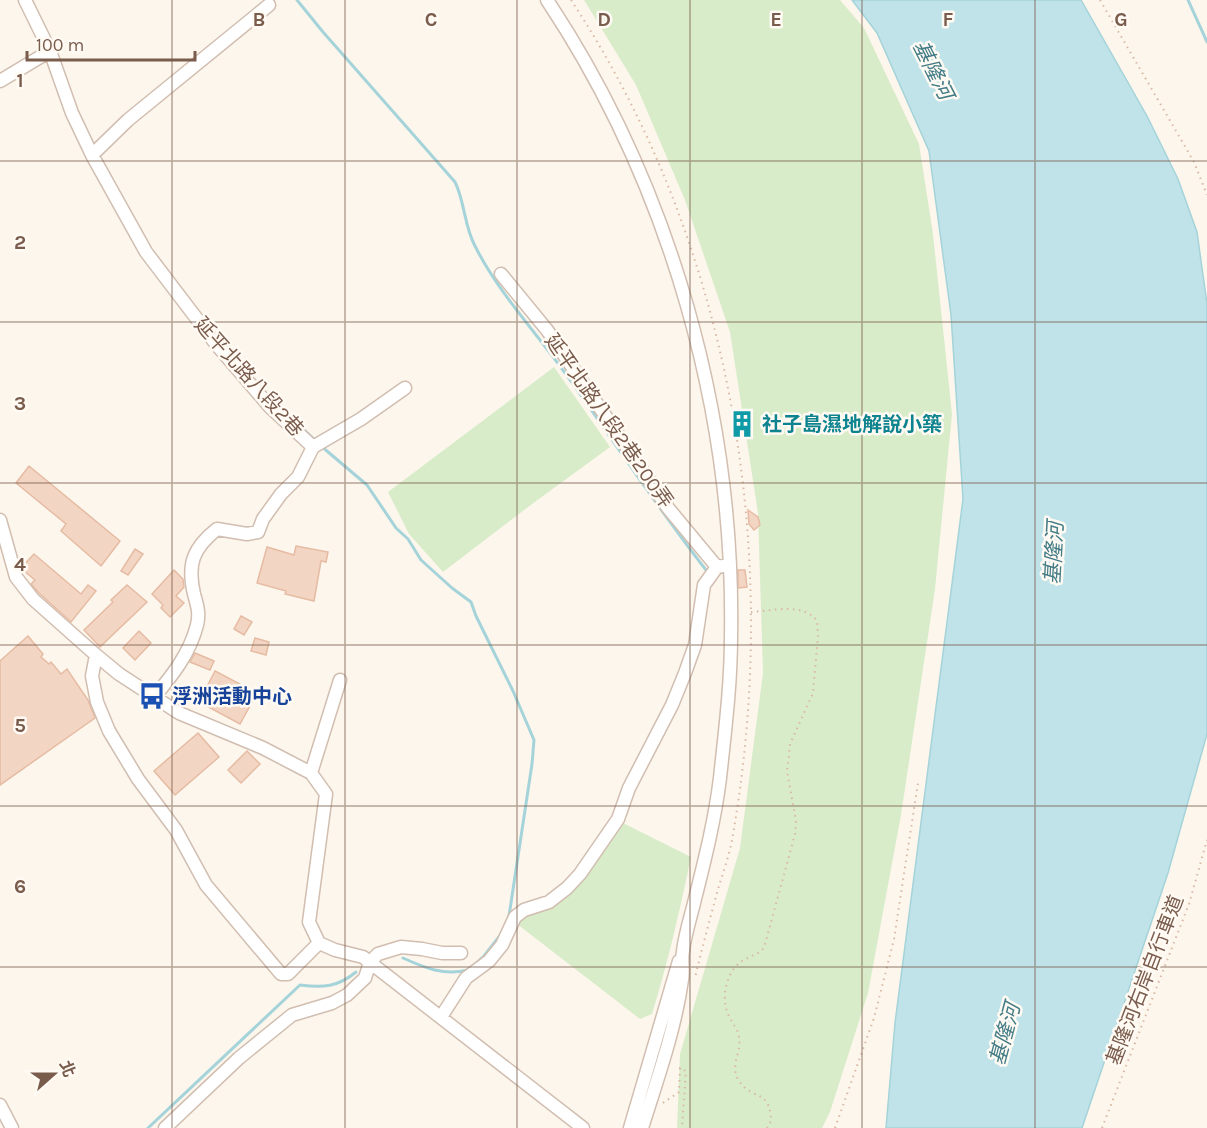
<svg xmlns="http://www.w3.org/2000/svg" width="1207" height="1128" font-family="Karla,'Noto Sans TC',sans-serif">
  <rect width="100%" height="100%" fill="#fdf6ec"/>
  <!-- green -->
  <path fill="#d8ecc9" d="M584 0H840L864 28 919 144 933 234 952 414 935 589 901 815 868 993 830 1112 822 1128H677L680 1054 740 848 763 673 758 513 730 332 685 200 636 85Z
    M554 367 610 447 528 507 443 572 409 534 388 492Z
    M623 823 691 857C680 910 668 962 652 1014L640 1019 517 924 528 911 583 880Z"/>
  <!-- water -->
  <path fill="#bfe3e8" stroke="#a5d3da" stroke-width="1.5" d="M852 0H1081L1147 116 1178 179 1197 232 1207 304V734L1168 873 1082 1128H886L895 1023 963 499 951 315 929 151 877 33Z"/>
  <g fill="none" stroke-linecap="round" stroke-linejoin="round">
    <!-- stream -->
    <path stroke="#a5d3da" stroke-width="3" d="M297 0 323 32 455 182C465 202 464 226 475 246 498 292 535 331 565 373 612 438 656 506 706 570
      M1188 0 1207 42
      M273 401 316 441
      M321 446 367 485 396 528 408 539 421 560 452 588 471 602 476 616 513 691 534 740 532 764 509 916
      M403 958C425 968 444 976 468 970
      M473 966 484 956 502 933
      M148 1128 300 985C323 988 338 987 356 972"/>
  </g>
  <!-- building -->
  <path fill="#f3d5c3" stroke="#e6bba3" stroke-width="1.5" d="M745 415 748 432 739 433 736 417Z
    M29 466 120 541 101 566 61 531 66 524 16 483Z
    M748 510 758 517 760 525 754 530 749 524Z
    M296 546 328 552 326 562 321 561 314 601 285 594 286 591 257 583 267 547 294 555Z
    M135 549 143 554 128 575 121 571Z
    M34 554 81 594 88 585 96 591 71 622 39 593 31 584 35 580 23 570 22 567Z
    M174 570 183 579 184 587 176 596 184 603 170 617 161 608 163 605 152 594Z
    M738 570H745L747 587 738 588Z
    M127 585 147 602 100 647 84 630 113 602 111 600Z
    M241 616 252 622 244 635 234 629Z
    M139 631 151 643 135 660 123 648Z
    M28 636 43 654 41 657 49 664 51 662 61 674 67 669 88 700 95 718 0 785V661Z
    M255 638 269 642 266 655 251 651Z
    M195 653 214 661 210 670 190 662Z
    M215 671 257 693 240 724 199 702Z
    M198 733 219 757 175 795 154 771Z
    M247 751 260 764 241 783 228 770Z"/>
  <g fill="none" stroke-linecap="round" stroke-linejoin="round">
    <defs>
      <path id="minor" d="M25 0 50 51 72 113 92 155 146 252 216 344 270 407 313 447
        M547 0C670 185 735 414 731 637 731 684 725 731 720 778 715 819 705 859 695 899 691 916 685 934 683 951 681 960 684 970 682 980 675 1030 657 1080 642 1128
        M0 81 50 51
        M92 155 128 120 269 5
        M501 274 547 330 668 508 717 567
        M313 447 361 419 405 388
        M0 520 16 577 33 599 96 655 119 674 179 713 263 748 311 773 326 794 309 922 319 943 335 950 363 957 583 1128
        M96 655 92 676 97 702 109 731 138 779 176 830 206 885 281 974H288L319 943
        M154 697C172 676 190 653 197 625 200 613 197 605 194 594 187 564 193 548 217 529L247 534 258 532 263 519 281 494 298 477 313 447
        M311 773 340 680
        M441 1017 466 978 489 961 502 945 515 917 524 910 549 902 567 888 580 874 618 819 629 788 672 705 685 673 695 645 704 585 717 567 729 565
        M0 1105 12 1128
        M165 1128 239 1058 292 1015 332 1003 347 995 365 978 370 962 378 954 401 947 422 949 442 953H461
        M630 1128 679 961"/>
    </defs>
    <!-- minor casing -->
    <use href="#minor" stroke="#d1beb0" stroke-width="15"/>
    <!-- path -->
    <path stroke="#d9b8a5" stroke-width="2" stroke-dasharray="1.5 4.5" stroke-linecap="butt" d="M571 0C732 244 783 554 732 840 729 856 723 873 718 889 710 919 702 948 695 978
      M1100 0 1194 162 1207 195
      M751 612C770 611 804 602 817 621L818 636 813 693 790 744 789 756 787 771 796 821 795 834 764 948C757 956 745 957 737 965 725 977 721 1001 729 1016 732 1023 738 1029 739 1037 742 1052 729 1066 739 1081 754 1102 770 1088 771 1121L767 1128
      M663 1103 679 1092 680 1068 686 1071 682 1128
      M835 1128 874 1018 894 939 918 783
      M1102 1128 1189 904 1207 840"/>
    <!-- minor -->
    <use href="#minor" stroke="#fff" stroke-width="12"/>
  </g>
  <!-- grid -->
  <path fill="none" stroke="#7a5c4d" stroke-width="1.5" stroke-opacity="0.55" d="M172 0V1128M345 0V1128M517 0V1128M690 0V1128M862 0V1128M1035 0V1128M0 161H1207M0 322H1207M0 483H1207M0 645H1207M0 806H1207M0 967H1207"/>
  <!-- icons -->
  <defs>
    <symbol id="building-bare" viewBox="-9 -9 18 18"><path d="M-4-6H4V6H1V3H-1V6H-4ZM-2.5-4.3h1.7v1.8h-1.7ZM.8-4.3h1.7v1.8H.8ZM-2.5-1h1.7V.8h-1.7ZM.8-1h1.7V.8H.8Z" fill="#0f9aa8" stroke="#fffaf3" stroke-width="2.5" paint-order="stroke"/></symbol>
    <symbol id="bus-bare" viewBox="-9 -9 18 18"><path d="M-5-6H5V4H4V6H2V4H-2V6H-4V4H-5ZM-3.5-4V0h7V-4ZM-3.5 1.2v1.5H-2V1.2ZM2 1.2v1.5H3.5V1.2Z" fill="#1a4fb4" stroke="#fffaf3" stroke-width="2.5" paint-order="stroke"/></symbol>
  </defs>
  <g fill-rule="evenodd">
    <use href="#building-bare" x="723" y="405" width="38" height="38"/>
    <use href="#bus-bare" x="133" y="677" width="38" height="38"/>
  </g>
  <g text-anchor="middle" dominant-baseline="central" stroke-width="5" stroke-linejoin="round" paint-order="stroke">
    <!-- street labels -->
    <g font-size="20" fill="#7a5c4d" stroke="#fffaf3">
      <text transform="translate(249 377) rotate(48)">延平北路八段2巷</text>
      <text transform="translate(609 421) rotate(55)">延平北路八段2巷200弄</text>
      <text transform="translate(1145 980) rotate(-69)">基隆河右岸自行車道</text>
    </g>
    <!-- culture labels -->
    <g font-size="20" font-weight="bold" fill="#0d838f" stroke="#fffaf3" text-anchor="start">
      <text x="762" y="424">社子島濕地解說小築</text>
    </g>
    <!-- transit labels -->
    <g font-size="20" font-weight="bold" fill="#164399" stroke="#fffaf3" text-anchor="start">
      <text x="172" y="696">浮洲活動中心</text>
    </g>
    <!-- water labels -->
    <g font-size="21" font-style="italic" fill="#437c86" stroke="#fffaf3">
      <text transform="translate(933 70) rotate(63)">基隆河</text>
      <text transform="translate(1054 553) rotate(-87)">基隆河</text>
      <text transform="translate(1005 1034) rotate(-75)">基隆河</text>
    </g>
  </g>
  <g font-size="20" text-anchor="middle" font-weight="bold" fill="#7a5c4d" stroke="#fffaf3" stroke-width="5" stroke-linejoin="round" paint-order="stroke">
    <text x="259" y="26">B</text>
    <text x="431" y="26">C</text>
    <text x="604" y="26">D</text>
    <text x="776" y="26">E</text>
    <text x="948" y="26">F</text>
    <text x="1121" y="26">G</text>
    <text x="20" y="87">1</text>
    <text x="20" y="249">2</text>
    <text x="20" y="410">3</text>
    <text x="20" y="571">4</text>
    <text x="20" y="732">5</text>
    <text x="20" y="893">6</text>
  </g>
  <!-- north arrow -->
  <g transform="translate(54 1074) rotate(69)" stroke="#fffaf3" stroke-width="4.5" paint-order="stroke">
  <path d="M0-4.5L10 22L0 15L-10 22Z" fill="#7a5c4d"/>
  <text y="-9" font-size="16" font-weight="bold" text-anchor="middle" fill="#7a5c4d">北</text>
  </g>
  <!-- scale -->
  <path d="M27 51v9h168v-9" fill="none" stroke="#7a5c4d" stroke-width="3"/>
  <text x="36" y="51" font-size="18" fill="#7a5c4d" stroke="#fffaf3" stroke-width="4.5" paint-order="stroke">100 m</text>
</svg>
